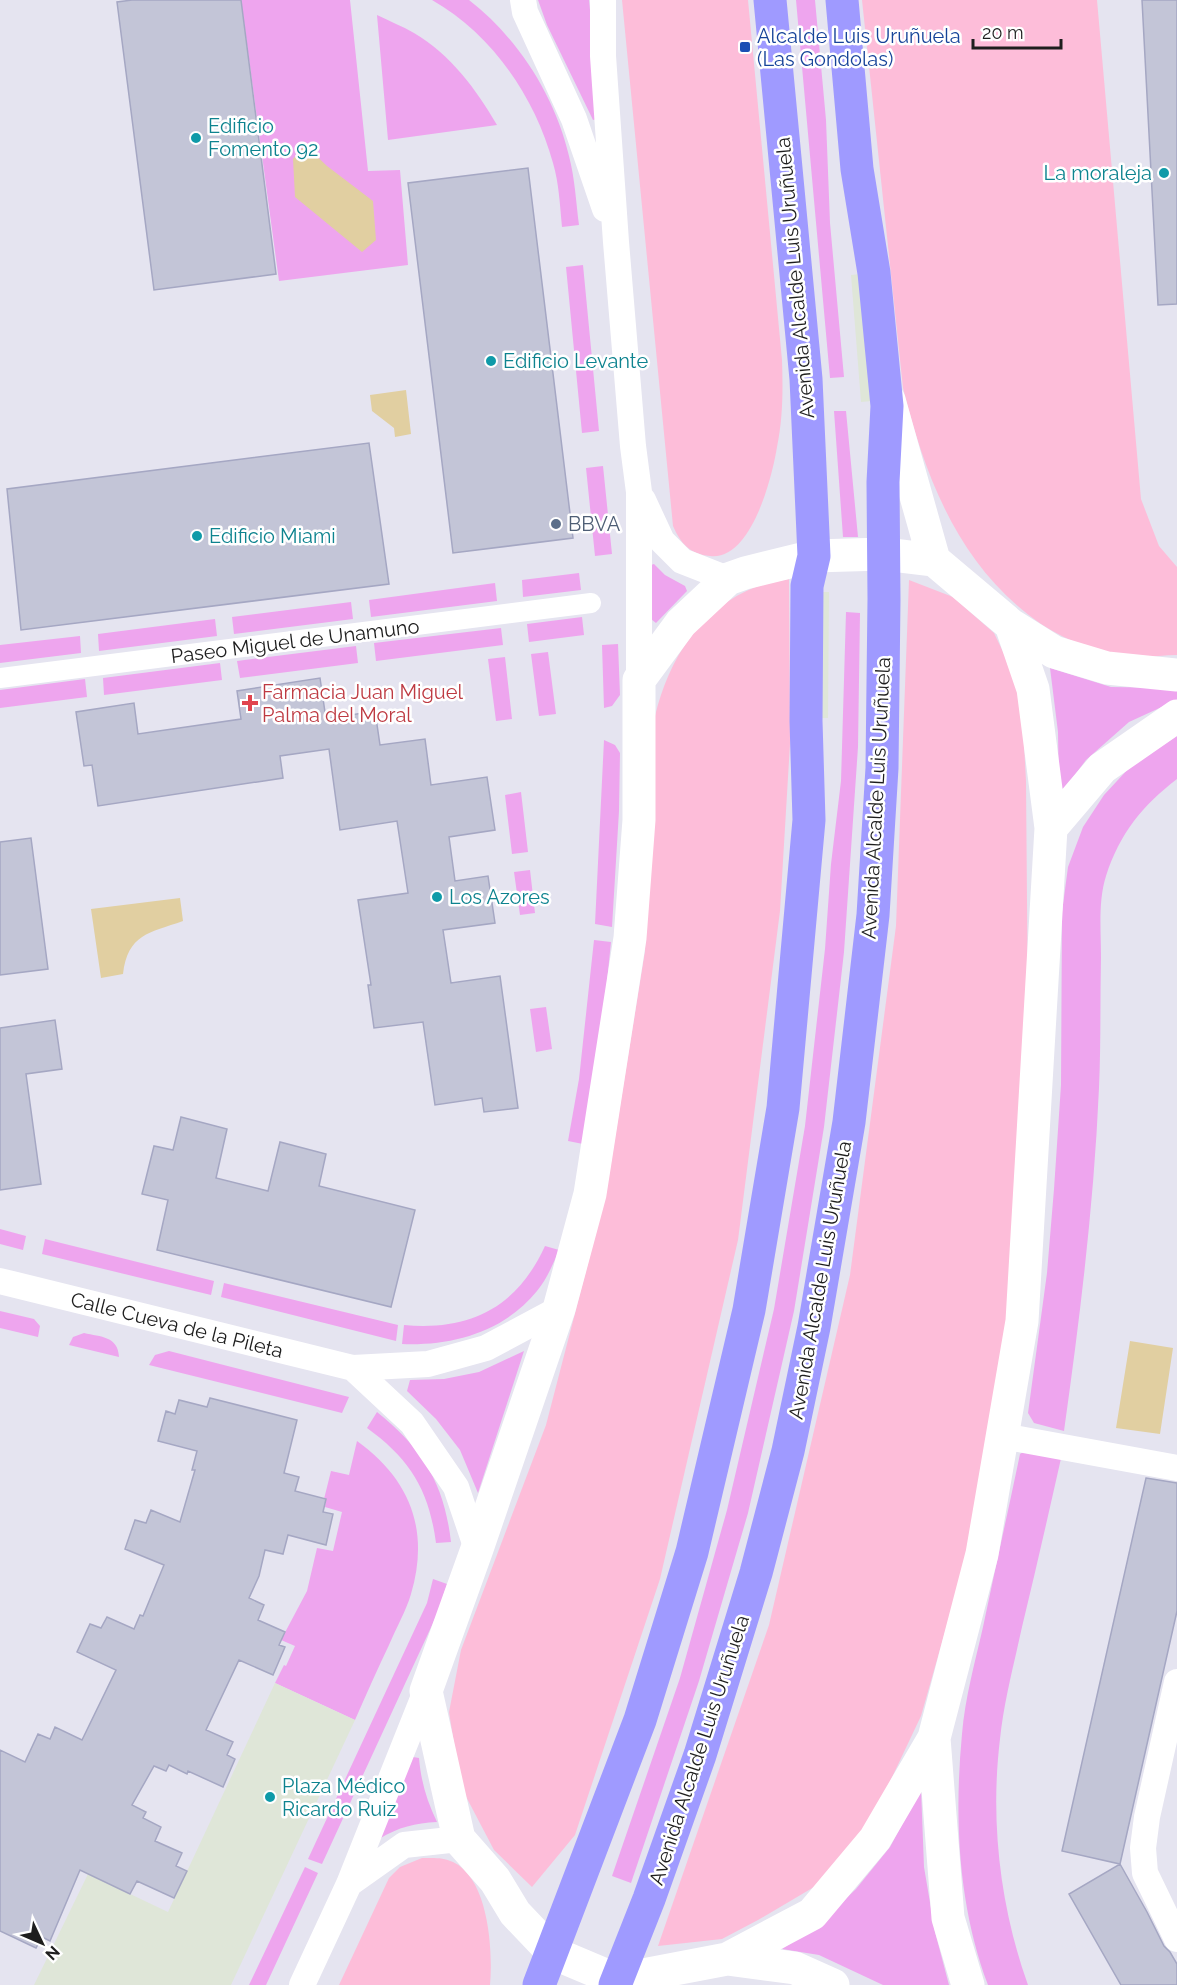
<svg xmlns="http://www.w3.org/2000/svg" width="1177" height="1985" font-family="Raleway,sans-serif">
  <rect width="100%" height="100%" fill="#e5e4f0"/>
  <!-- grass -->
  <path fill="#eea5ee" d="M241 0H350L368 171 400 170 408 265 279 281Z
    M432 0H469C518 38 555 96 569 156 575 179 576 202 579 225L562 227C560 206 559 183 553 163 535 97 492 34 432 0Z
    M538 0H589L601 118 593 120 547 25Z
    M796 0H815L826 120 830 223 844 377 830 378Z
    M377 15C389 21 402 26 414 33 451 55 476 89 497 125L388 140Z
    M583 265 599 431 582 433 566 267Z
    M834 411H846L858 537H843Z
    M603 466 612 554 595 556 586 468Z
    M654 564 665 575 685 586 687 591 656 623 651 619 648 566Z
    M579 573 581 590 523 597 522 580Z
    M495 583 497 601 371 617 369 600Z
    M351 602 353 619 234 634 232 617Z
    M846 612 860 613 858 747 844 952 824 1127 794 1311 748 1513 699 1681 631 1883 612 1876 680 1678 727 1510 774 1309 805 1126 825 949 831 864 841 781Z
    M582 617 584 635 529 642 527 624Z
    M215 619 217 636 99 651 98 634Z
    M501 628 503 645 376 661 374 643Z
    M80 636 81 653 0 663V645Z
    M618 644 620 695 612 706 604 708 602 645Z
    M356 646 358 663 240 678 237 661Z
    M548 652 556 714 539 716 531 654Z
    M505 657 512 719 496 721 488 659Z
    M220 663 222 680 104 695 103 678Z
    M1050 668 1111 687 1177 688V700L1129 722 1086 760 1059 796 1058 732Z
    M85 679 87 697 0 708V690Z
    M1177 736V779C1142 806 1120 833 1106 876 1098 901 1101 931 1101 957 1100 1001 1101 1045 1099 1088 1094 1203 1080 1317 1064 1431L1034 1423 1028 1413 1047 1273 1054 1189 1061 1085 1062 912 1068 867 1083 827 1104 795 1129 768Z
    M604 740 615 745 620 753 619 811 612 927 595 924Z
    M521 792 528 852 512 854 505 795Z
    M530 870 535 913 520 915 514 872Z
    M594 940 611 942 603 1021 583 1144 568 1141 579 1079Z
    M546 1007 552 1049 536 1052 530 1009Z
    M0 1229 26 1236 23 1250 0 1244Z
    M45 1239 214 1281 211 1295 42 1254Z
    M545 1246 559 1250C553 1264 547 1279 537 1291 504 1332 452 1346 402 1344L404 1325C471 1331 517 1307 545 1246Z
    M224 1283 398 1325 396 1341 221 1297Z
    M0 1311 34 1319 40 1326 38 1337 0 1328Z
    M84 1333C101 1337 118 1336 119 1357L69 1345 73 1337Z
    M169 1351 349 1397 342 1413 149 1365 155 1355Z
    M524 1351 478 1493 460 1450 436 1419 407 1391 410 1380 444 1379 479 1372Z
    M377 1412C423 1449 444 1483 451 1542L436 1543C429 1490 410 1459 367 1428Z
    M357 1441C410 1479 430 1530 411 1594 406 1611 396 1628 389 1645 377 1670 366 1695 355 1720L275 1683 284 1665 286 1666 295 1646 281 1640 307 1591 317 1548 333 1551 342 1512 325 1507 326 1499H324L331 1471 349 1475Z
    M1031 1447 1062 1454C1049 1512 1036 1569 1022 1627 1014 1664 1004 1701 1000 1739 990 1821 1000 1907 1028 1985H988C958 1905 954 1818 962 1734 965 1698 975 1662 983 1627 995 1569 1008 1512 1020 1454Z
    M433 1579 447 1584 439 1610 322 1864 308 1859 427 1603Z
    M413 1757 419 1758C421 1782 427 1801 437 1822 415 1823 399 1827 379 1839Z
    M921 1789 924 1867 935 1932 949 1985H883L819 1955 782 1949 816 1927 856 1889 890 1847Z
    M305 1867 318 1873 266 1985H249Z"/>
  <!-- park -->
  <path fill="#fdbdd9" d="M622 0H748L782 360C783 389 783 418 777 447 772 478 751 561 710 556 690 554 681 544 673 526Z
    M862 0H1097L1141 499 1159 546 1177 567V655C1163 655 1149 658 1136 657 1102 655 1069 642 1041 624 960 568 926 480 903 388Z
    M789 579 790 744 780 911 738 1240 660 1579 575 1835 532 1887 494 1850 461 1787 449 1712 461 1650 546 1425 606 1194 645 951 655 716C669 659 700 608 758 586 768 583 779 581 789 579Z
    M909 580 953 597 994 633 1021 689 1026 781 1028 1020 1016 1266 964 1565 921 1716 868 1828 814 1887 758 1920 722 1939 658 1946 769 1625 850 1275 896 926Z
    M422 1858C433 1858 443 1857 453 1862 489 1879 493 1951 490 1985H339L389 1878 400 1867Z"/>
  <!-- plaza -->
  <path fill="#dfe6d8" d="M861 274 872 401 861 402 851 275Z
    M819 592H829L828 718H818Z
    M275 1683 355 1720 231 1985H34L88 1874 168 1912Z"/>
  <!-- water -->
  <path fill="#e1cfa1" d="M305 145 327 166 373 201 376 240 362 252 295 197 293 159Z
    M406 390 411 434 395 437 394 428 372 411 370 395Z
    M180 898 183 921C149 933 128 934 123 974L101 978 91 909Z
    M1130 1341 1173 1348 1160 1434 1116 1428Z"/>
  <!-- building -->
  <path fill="#c3c5d7" stroke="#a5a7c3" stroke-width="1.5" d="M132 0H241L276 274 154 290 117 2Z
    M1142 0H1177V304L1158 305Z
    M528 168 573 538 453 553 408 183Z
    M369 443 389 584 21 630 7 489Z
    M320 678 326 719 375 711 380 745 425 739 431 785 487 777 495 830 449 837 455 881 488 876 495 923 443 930 451 983 500 976 518 1108 484 1112 482 1098 435 1105 423 1022 374 1028 368 985H371L358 900 408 893 397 821 340 830 329 749 280 756 283 778 98 806 92 765 84 766 76 712 134 703 138 734 241 719 237 691Z
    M31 838 48 969 0 975V842Z
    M55 1020 62 1069 26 1074 41 1184 0 1190V1028Z
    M181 1117 227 1129 216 1178 268 1191 280 1142 326 1154 319 1186 415 1210 391 1307 157 1250 168 1200 142 1194 154 1146 173 1150Z
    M210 1398 297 1420 284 1473 299 1477 295 1491 326 1499 323 1512 333 1514 326 1545 288 1535 283 1554 265 1550 259 1576 249 1598 264 1605 258 1620 285 1632 279 1645 285 1647 273 1675 239 1660 206 1730 233 1742 227 1755 235 1759 223 1787 188 1771 187 1774 169 1765 166 1771 154 1766 132 1805 146 1812 143 1818 161 1827 155 1841 182 1853 176 1866 187 1871 174 1898 137 1881 130 1894 80 1870 50 1941 42 1937 36 1948 0 1931V1750L25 1762 38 1734 50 1739 55 1727 82 1740 116 1670 77 1652 90 1624 101 1628 107 1617 134 1629 140 1615 143 1616 164 1565 125 1549 135 1520 146 1523 151 1510 180 1522 195 1470H192L197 1451 158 1441 166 1411 175 1414 179 1400 207 1407Z
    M1146 1478 1177 1483V1611L1120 1864 1062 1851Z
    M1120 1864 1147 1912 1164 1946 1170 1952 1177 1964V1985H1121L1069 1894Z"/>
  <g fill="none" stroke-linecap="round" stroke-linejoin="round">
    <!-- pedestrian -->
    <path stroke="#fff" stroke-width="20" d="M0 678 591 603"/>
    <!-- minor -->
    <path stroke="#fff" stroke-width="26" d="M523 0 525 12 574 119 605 209
      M603 0V56L616 242 633 446 639 492V680
      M643 500 662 541 682 561 728 579
      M0 1281 353 1368 428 1364 486 1348 559 1309
      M353 1368 412 1423 456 1487 477 1549
      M1002 1436 1177 1468
      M1177 1682 1147 1817 1143 1848 1145 1873 1177 1939
      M349 1884 404 1845 459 1839
      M302 1985 349 1884 426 1691"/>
    <!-- tertiary -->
    <path stroke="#fff" stroke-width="33" d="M889 400 934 560
      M1011 625 1033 689 1051 828 1022 1321 982 1554 934 1738 875 1839 812 1914 727 1959 617 1980 553 1953 515 1913 495 1880 459 1839 426 1691 477 1549 559 1309 590 1194 630 938 639 820V680L681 623 728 579 745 573 814 556 884 554 934 560 1011 625 1054 652 1107 668 1177 675
      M1051 828 1102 768 1177 716
      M934 1738 948 1918 968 1985
      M727 1959 795 1968 833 1985"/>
    <!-- primary -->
    <path stroke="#9f9aff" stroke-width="33" d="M539 1985 640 1720 692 1552 749 1310 783 1108 809 820 806 721 807 586 814 556 806 379 770 0
      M615 1985 649 1899 700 1755 756 1573 788 1451 814 1327 849 1122 873 915 882 768 884 599 883 482 887 406 874 273 857 169 842 0"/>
  </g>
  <!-- markers -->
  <rect fill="#1a4fb4" stroke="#fff" stroke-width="2" x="739" y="41" width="12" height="12" rx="3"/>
  <g fill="#0f9aa8" stroke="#fff" stroke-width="2">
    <circle cx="196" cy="138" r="6"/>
    <circle cx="1164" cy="173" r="6"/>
    <circle cx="491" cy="361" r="6"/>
    <circle cx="197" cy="536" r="6"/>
    <circle cx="437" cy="897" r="6"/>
    <circle cx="270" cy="1797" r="6"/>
  </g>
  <circle fill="#5c6f8a" stroke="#fff" stroke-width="2" cx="556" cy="524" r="6"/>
  <path fill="#e0444e" stroke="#fff" stroke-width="2" d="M247 694h6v6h6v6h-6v6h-6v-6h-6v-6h6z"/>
  <g text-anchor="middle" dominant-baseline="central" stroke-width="5" stroke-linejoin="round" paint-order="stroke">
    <!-- transit labels -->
    <g font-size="20" fill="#164399" stroke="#fff" text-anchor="start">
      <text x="757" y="36">Alcalde Luis Uruñuela<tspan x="757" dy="23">(Las Gondolas)</tspan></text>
    </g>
    <!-- culture labels -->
    <g font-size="20" fill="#0d838f" stroke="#fff" text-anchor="start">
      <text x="208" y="126">Edificio<tspan x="208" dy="23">Fomento 92</tspan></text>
      <text x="1152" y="173" text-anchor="end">La moraleja</text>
      <text x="503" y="361">Edificio Levante</text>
      <text x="209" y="536">Edificio Miami</text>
      <text x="449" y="897">Los Azores</text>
      <text x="282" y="1786">Plaza Médico<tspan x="282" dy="23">Ricardo Ruiz</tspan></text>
    </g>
    <!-- street labels -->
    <g font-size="20" fill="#1e1e1e" stroke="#fff">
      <text transform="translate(795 278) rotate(-95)">Avenida Alcalde Luis Uruñuela</text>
      <text transform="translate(295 641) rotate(-7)">Paseo Miguel de Unamuno</text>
      <text transform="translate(876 798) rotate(-87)">Avenida Alcalde Luis Uruñuela</text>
      <text transform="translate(820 1280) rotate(-80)">Avenida Alcalde Luis Uruñuela</text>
      <text transform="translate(177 1325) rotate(14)">Calle Cueva de la Pileta</text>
      <text transform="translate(699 1750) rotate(-72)">Avenida Alcalde Luis Uruñuela</text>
    </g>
    <!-- service labels -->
    <g font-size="20" fill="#4e5e75" stroke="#fff" text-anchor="start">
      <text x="568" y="524">BBVA</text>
    </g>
    <!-- health labels -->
    <g font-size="20" fill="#be3a42" stroke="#fff" text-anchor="start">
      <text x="262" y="692">Farmacia Juan Miguel<tspan x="262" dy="23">Palma del Moral</tspan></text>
    </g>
  </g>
  <!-- north arrow -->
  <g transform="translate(42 1943) rotate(134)" stroke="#ffffff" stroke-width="4.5" paint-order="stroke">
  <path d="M0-4.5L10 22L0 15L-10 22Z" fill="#1e1e1e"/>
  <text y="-9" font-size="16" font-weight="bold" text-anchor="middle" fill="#1e1e1e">N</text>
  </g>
  <!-- scale -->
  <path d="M973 39v9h88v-9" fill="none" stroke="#1e1e1e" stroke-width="3"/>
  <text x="982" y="39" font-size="18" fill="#1e1e1e" stroke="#ffffff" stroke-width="4.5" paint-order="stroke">20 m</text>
</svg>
